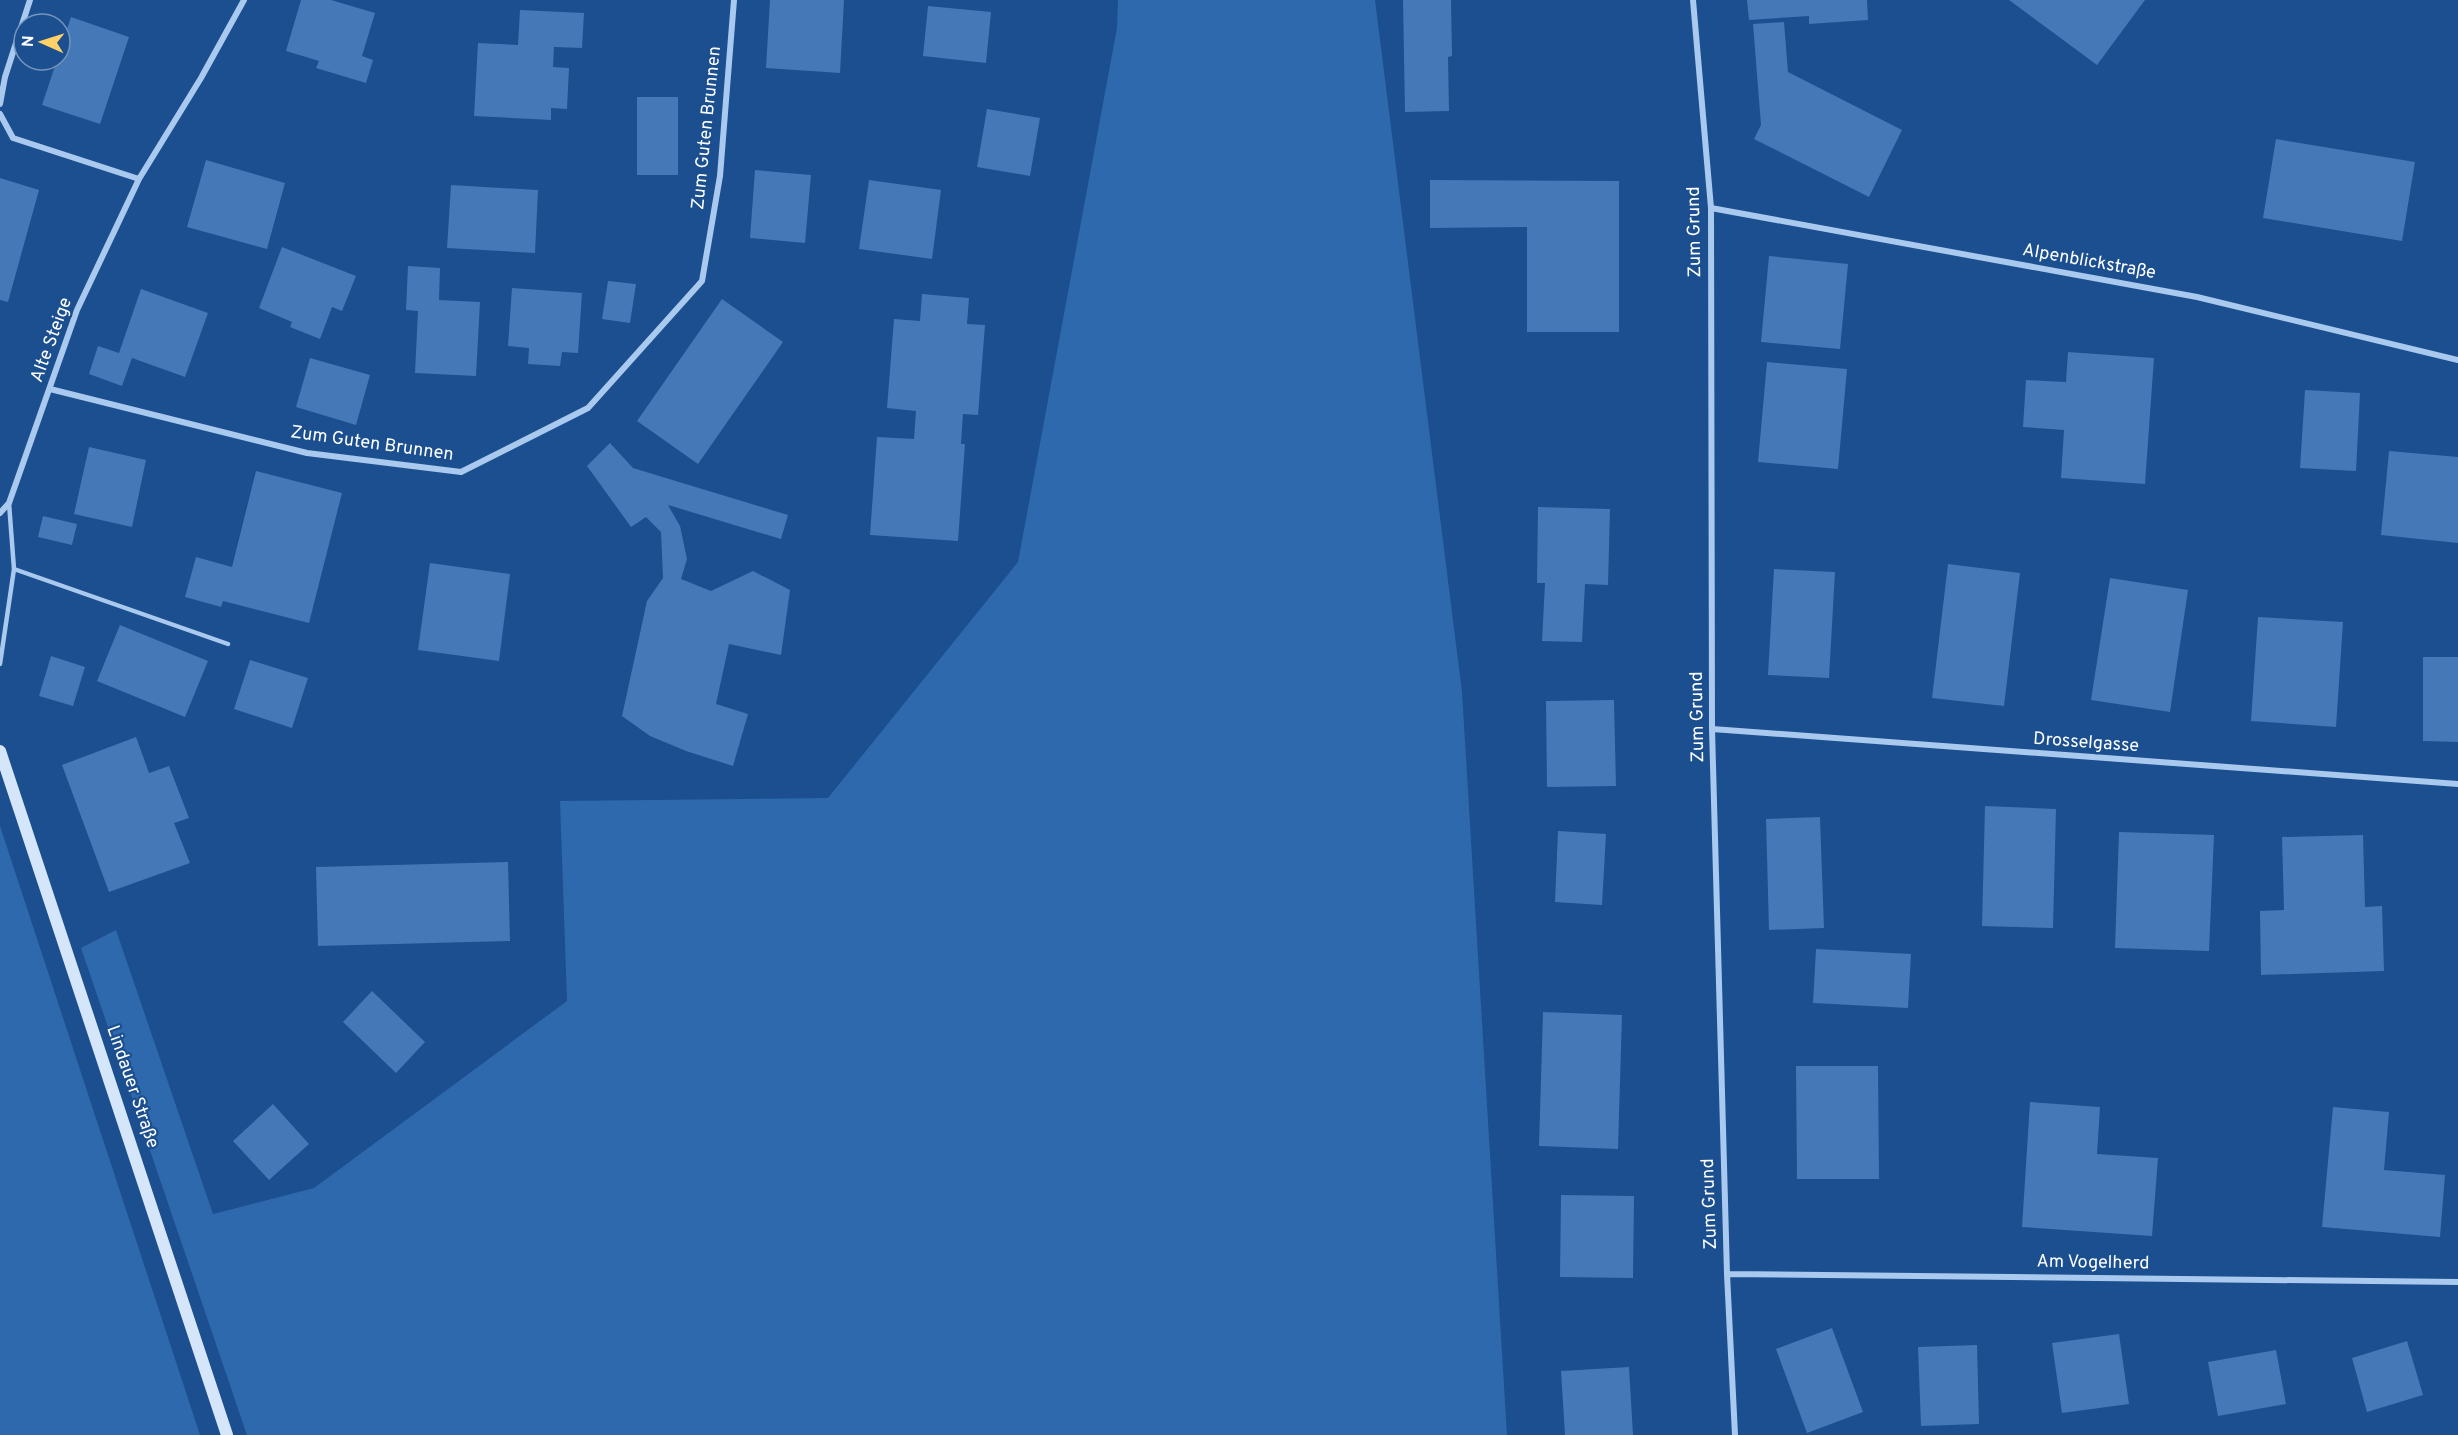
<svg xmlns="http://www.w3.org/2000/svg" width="2458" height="1435" font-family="Overpass,sans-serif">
  <rect width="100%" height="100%" fill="#1b4f8f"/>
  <!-- green -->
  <path fill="#2e69ad" d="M1118 0H1375L1462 692 1507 1435H247L81 948 116 930 213 1214 314 1188 567 1001 560 801 828 798 1018 562 1117 28Z
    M0 826 200 1435H0Z"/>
  <!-- building -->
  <path fill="#4478b7" d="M301 0H331L375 13 362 56 373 60 366 83 316 68 319 61 286 51Z
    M770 0H844L840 73 766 68Z
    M1403 0H1451L1452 56 1448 57 1449 111 1405 112Z
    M1747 0H1867L1868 20 1809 24V16L1749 20Z
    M2009 0H2145L2097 65Z
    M928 6 991 12 986 63 923 56Z
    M520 10 584 13 582 48 554 47 553 67 569 68 567 109 551 108V120L474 116 478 43 518 45Z
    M71 17 129 37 100 124 42 105 57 60H60V50Z
    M1784 22 1788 72 1902 130 1869 197 1754 139 1761 125 1753 24Z
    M637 97H678V175H637Z
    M987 109 1040 118 1030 176 977 167Z
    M2276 139 2415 162 2402 241 2263 218Z
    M206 160 285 183 267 249 187 227Z
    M755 170 811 175 805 243 750 238Z
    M0 178 39 190 8 302 0 300Z
    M869 180 941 190 932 259 859 249Z
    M1430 180 1619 181V332H1527V227L1430 228Z
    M451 185 538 190 535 253 447 248Z
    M282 247 356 276 342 311 332 307 320 339 290 327 292 322 259 308Z
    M1769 256 1848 264 1840 349 1761 342Z
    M408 266 440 268 439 300 480 302 476 376 415 373 418 311 406 310Z
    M608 281 636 284 630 323 602 319Z
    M512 288 582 293 578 353 562 352 560 366 528 364 529 348 508 346Z
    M141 289 208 313 185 377 132 358 122 386 89 374 98 346 119 353Z
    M922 294 969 298 967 324 985 325 978 415 963 414 961 444H965L958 541 870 535 877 437 914 439 916 411 887 408 894 319 920 321Z
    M722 299 783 342 698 464 637 421Z
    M2068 352 2154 358 2145 484 2061 478 2064 430 2023 427 2026 380 2066 382Z
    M310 358 370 375 356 425 296 407Z
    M1767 362 1847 369 1838 469 1758 462Z
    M2305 390 2360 393 2356 471 2300 468Z
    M610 443 633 468 788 515 781 539 668 505 680 526 687 559 681 579 711 591 753 571 790 590 781 655 729 644 716 704 748 714 733 766 686 751 650 736 622 716 647 601 663 578 661 532 646 517 631 527 587 466Z
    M89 447 146 460 132 527 74 514Z
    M2389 451 2458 457V543L2381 535Z
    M256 471 342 493 309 623 223 601 221 607 185 597 196 557 232 567Z
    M1538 507 1610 509 1608 585 1585 584 1582 642 1542 641 1545 583H1537Z
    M43 516 77 524 72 545 38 537Z
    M430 563 510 574 499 661 418 650Z
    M1948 564 2020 573 2004 706 1932 698Z
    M1774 569 1835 572 1829 678 1768 675Z
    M2110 578 2188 590 2170 712 2091 700Z
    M2258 617 2343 622 2336 727 2251 721Z
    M120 625 208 661 185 717 97 681Z
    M51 656 85 667 73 706 39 696Z
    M2423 657H2458V742L2423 741Z
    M250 660 308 678 292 728 234 709Z
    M1614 700 1616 786 1547 787 1546 701Z
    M136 737 149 773 169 766 189 818 174 823 190 863 109 892 62 765Z
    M1985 806 2056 809 2053 928 1982 926Z
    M1820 817 1824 928 1769 930 1766 819Z
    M1558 831 1606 834 1602 905 1555 902Z
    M2119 832 2214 835 2209 951 2115 948Z
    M2363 835 2365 907 2382 906 2384 971 2261 975 2260 911 2284 910 2282 837Z
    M508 862 510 941 318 946 316 867Z
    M1816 949 1911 954 1908 1008 1813 1003Z
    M372 991 425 1042 396 1073 343 1022Z
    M1543 1012 1622 1015 1618 1149 1539 1146Z
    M1796 1066H1878L1879 1179H1797Z
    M2030 1102 2100 1107 2097 1154 2158 1158 2152 1236 2022 1227Z
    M273 1104 309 1144 269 1180 233 1141Z
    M2333 1107 2389 1112 2384 1170 2445 1175 2440 1237 2322 1227Z
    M1561 1195 1634 1196 1633 1278 1560 1277Z
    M1832 1328 1863 1412 1807 1433 1776 1349Z
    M2119 1334 2129 1404 2062 1413 2052 1343Z
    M2407 1341 2423 1395 2367 1412 2352 1358Z
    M1977 1345 1979 1424 1921 1426 1918 1347Z
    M2276 1350 2286 1404 2218 1416 2208 1362Z
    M1629 1367 1633 1435H1565L1561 1371Z"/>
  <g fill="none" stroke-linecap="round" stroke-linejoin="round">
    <!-- service -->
    <path stroke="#a9c9ee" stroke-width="4.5" d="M14 569 228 644
      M0 664 14 569 9 503"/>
    <!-- minor -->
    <path stroke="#a9c9ee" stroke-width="6" d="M1693 0 1711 208 1712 729 1727 1274 1735 1435
      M0 104 5 77 30 0
      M0 114 13 138 139 179
      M1711 208 2197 297 2458 360
      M50 389 307 453 461 472 588 408 702 281 720 176 734 0
      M0 513 9 503 77 310 139 179 201 78 244 0
      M1712 729 2458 784
      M1727 1274 2458 1282"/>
    <!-- secondary -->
    <path stroke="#d6e6fa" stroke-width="12" d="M0 751 227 1435"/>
  </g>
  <g text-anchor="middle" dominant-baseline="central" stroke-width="4.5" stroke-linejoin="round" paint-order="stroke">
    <!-- street labels -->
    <g font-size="18" fill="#fff" stroke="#1b4f8f">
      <text transform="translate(707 128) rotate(-84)">Zum Guten Brunnen</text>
      <text transform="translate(1695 232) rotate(-91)">Zum Grund</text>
      <text transform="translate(2089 262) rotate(10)">Alpenblickstraße</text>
      <text transform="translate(52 340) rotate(-70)">Alte Steige</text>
      <text transform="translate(372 444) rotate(8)">Zum Guten Brunnen</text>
      <text transform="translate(1698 717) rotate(-91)">Zum Grund</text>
      <text transform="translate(2086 743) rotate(4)">Drosselgasse</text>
      <text transform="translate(132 1087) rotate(71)">Lindauer Straße</text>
      <text transform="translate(1710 1204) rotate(-92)">Zum Grund</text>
      <text transform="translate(2093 1263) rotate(1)">Am Vogelherd</text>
    </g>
  </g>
  <!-- north arrow -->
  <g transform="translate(42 42) rotate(273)"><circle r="28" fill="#1b4f8f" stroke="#7695bc" stroke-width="1.5"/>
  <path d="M0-4.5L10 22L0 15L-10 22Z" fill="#ffd166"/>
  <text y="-9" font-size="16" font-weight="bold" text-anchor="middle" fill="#ffffff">N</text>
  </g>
</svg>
